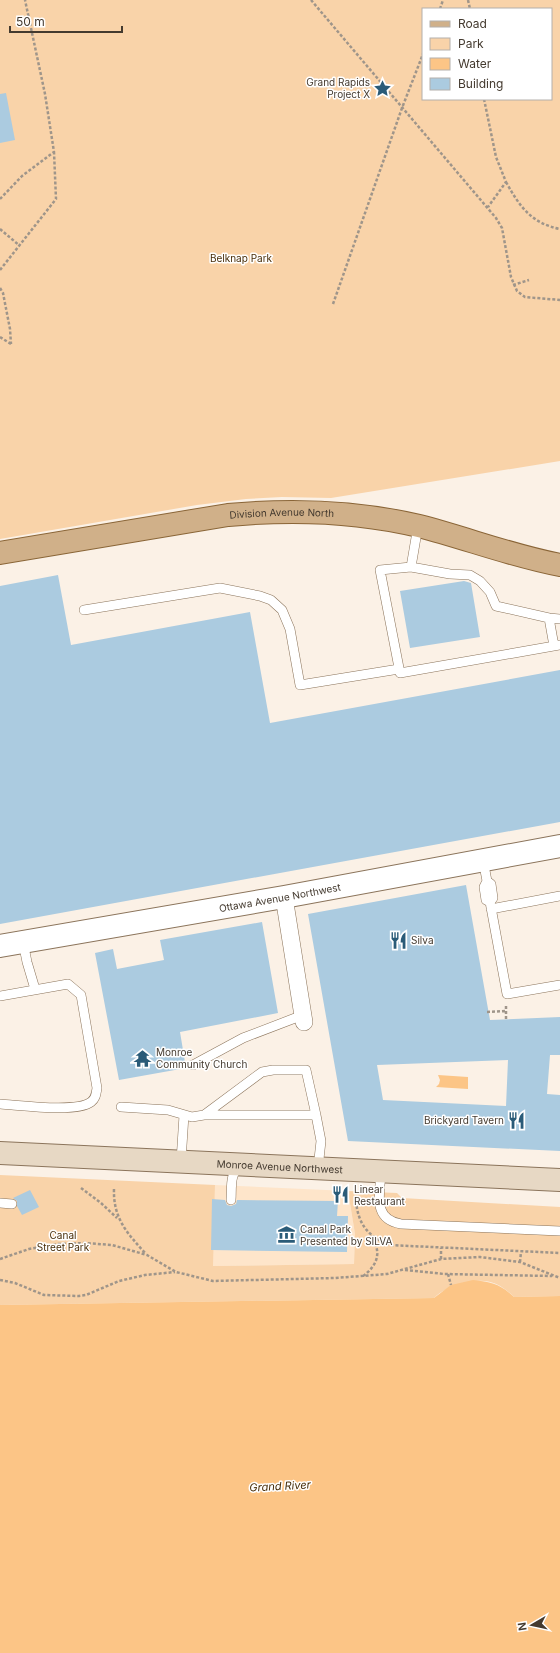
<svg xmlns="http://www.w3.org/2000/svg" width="560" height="1653" font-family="Inter,sans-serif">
  <rect width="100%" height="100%" fill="#fbf1e6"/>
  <!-- built -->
  <path fill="#fee5ca" d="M215 1185 348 1191 355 1234 354 1264 212 1266Z"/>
  <!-- green -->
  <path fill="#f9d3a9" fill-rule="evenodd" d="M0 0H560V461L331 498 282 497 246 499 197 505 0 539ZM423 9H551V99H423Z
    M0 1175 215 1185 213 1266 354 1264 355 1234 348 1191 397 1193 402 1198 560 1207V1296L514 1297C497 1280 482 1277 459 1285 449 1288 442 1290 434 1298L0 1305Z"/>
  <!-- water -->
  <path fill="#fcc586" d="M438 1075 468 1077V1089L436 1087 439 1084 440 1080Z
    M473 1280C492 1282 500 1284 514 1297L560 1296V1653H0V1305L434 1298 451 1285Z"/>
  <!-- building -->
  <path fill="#abcbe0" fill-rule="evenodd" d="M6 93 15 140 0 143V94Z
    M58 575 71 645 250 612 270 723 560 670V822L0 924V586Z
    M464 581 471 583 480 637 410 648 400 591Z
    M466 885 490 1020 560 1017V1055H550L547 1094 560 1095V1151L348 1141 308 914ZM508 1060 506 1106 383 1100 377 1065Z
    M262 922 278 1013 180 1032 186 1068 119 1080 95 953 113 949 117 969 164 960 160 940Z
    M30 1190 39 1207 22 1215 17 1206V1201L13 1198Z
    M212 1199 225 1200 227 1205 231 1206 236 1204 237 1200 338 1201 337 1216H348L347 1252 211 1250Z"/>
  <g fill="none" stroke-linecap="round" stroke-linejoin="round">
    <defs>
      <path id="service" d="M418 526 411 567 380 570 400 673 560 645
        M411 567 450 574 470 575 480 581 490 592 496 606 549 618 554 646
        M84 610 220 588 260 596 271 600 282 610 290 629 300 685 399 669
        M549 618 560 619
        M483 860 487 881 491 884 493 898 490 902 486 900 484 887 487 881
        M490 902 507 994 560 985
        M491 909 560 896
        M23 942 27 962 35 989
        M0 996 68 984 81 995 97 1088C96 1094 96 1098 91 1102 77 1113 19 1105 0 1104
        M193 1065 243 1038 303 1015
        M121 1107 168 1110 192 1117 204 1115 262 1072 273 1070H306L316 1115 321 1141 318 1168
        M204 1115H316
        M181 1161 184 1115
        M381 1172C380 1194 372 1219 401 1224L560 1231
        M231 1200C232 1189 229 1171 241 1168
        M0 1203 12 1204"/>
      <path id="minor" d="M284 897 304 1022"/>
      <g id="tertiary">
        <path id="s1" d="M0 946 284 897 560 846"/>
      </g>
      <g id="secondary">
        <path id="s2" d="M0 1153 560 1180"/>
      </g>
      <g id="primary">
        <path id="s3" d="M0 553 228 515C292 509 356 511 419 526 466 538 512 556 560 565"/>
      </g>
    </defs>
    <!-- service casing -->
    <use href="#service" stroke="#8b745b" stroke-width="10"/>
    <!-- minor casing -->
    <use href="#minor" stroke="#8b745b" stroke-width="18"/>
    <!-- tertiary casing -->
    <use href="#tertiary" stroke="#8b745b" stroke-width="24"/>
    <!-- secondary casing -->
    <use href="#secondary" stroke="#8b745b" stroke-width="24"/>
    <!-- primary casing -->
    <use href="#primary" stroke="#8a6537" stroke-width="24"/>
    <!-- path -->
    <path stroke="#9f958a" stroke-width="2.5" stroke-dasharray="3 2" stroke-linecap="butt" d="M311 0 496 218 502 228 511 277 517 291 525 297 560 300
      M468 0 470 9
      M440 9 443 0
      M484 99 496 157 506 182 488 207
      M506 182C520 207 531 223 560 229
      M0 199 22 176 54 152 45 94 25 0
      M0 229 20 246
      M0 270 56 199 54 152
      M513 285 529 280
      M0 288 3 293 10 329 11 344
      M333 304 402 108 423 54
      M0 337 11 344
      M506 1006V1019
      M487 1012 506 1011
      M81 1188 101 1203 117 1218
      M114 1189C113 1219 128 1234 146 1254
      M356 1201C358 1223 367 1236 389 1245L560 1253
      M0 1259 29 1249 58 1244 85 1243 112 1245 147 1255 176 1272 213 1281 335 1278 387 1274 441 1259 480 1257 520 1262 560 1278
      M441 1259V1248
      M520 1262 521 1252
      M405 1270 444 1274 552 1276
      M448 1274 451 1285
      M363 1276C378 1265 382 1252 371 1236
      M0 1280 15 1283 44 1295 79 1296 86 1295 119 1281 145 1275 175 1272"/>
    <!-- service -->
    <use href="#service" stroke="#fff" stroke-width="9"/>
    <!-- minor -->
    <use href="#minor" stroke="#fff" stroke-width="17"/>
    <!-- tertiary -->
    <use href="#tertiary" stroke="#fff" stroke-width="22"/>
    <!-- secondary -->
    <use href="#secondary" stroke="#e7d8c4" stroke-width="22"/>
    <!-- primary -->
    <use href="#primary" stroke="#d0b089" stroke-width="22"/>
  </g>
  <!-- icons -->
  <defs>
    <symbol id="sight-bare" viewBox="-9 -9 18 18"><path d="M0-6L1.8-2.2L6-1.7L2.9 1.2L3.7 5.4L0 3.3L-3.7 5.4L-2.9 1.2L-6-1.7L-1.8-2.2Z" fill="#2a5b78" stroke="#fff" stroke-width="2.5" paint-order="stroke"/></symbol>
    <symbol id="restaurant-bare" viewBox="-9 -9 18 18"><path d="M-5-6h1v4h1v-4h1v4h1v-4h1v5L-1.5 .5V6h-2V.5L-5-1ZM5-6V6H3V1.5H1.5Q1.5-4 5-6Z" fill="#2a5b78" stroke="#fff" stroke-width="2.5" paint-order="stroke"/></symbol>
    <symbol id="temple-bare" viewBox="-9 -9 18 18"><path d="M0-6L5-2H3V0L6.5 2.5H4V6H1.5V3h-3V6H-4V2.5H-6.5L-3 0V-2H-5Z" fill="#2a5b78" stroke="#fff" stroke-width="2.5" paint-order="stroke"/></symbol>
    <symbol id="museum-bare" viewBox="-9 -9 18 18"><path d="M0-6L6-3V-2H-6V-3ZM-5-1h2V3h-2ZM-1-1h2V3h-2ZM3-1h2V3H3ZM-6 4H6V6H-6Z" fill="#2a5b78" stroke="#fff" stroke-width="2.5" paint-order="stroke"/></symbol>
  </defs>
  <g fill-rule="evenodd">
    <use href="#sight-bare" x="370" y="76" width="25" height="25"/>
    <use href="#restaurant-bare" x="386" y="928" width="25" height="25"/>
    <use href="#temple-bare" x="130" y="1046" width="25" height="25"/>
    <use href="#restaurant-bare" x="504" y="1108" width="25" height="25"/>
    <use href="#restaurant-bare" x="328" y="1182" width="25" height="25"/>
    <use href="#museum-bare" x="274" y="1222" width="25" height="25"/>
  </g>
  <g text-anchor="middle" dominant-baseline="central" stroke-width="3" stroke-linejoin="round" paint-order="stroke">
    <!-- poi labels -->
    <g font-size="10" fill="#443a2f" stroke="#fff" text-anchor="start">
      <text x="370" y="82" text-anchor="end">Grand Rapids<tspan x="370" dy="12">Project X</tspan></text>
      <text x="411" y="940">Silva</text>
      <text x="156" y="1052">Monroe<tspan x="156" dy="12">Community Church</tspan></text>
      <text x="504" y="1120" text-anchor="end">Brickyard Tavern</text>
      <text x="354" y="1189">Linear<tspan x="354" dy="12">Restaurant</tspan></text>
      <text x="300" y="1229">Canal Park<tspan x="300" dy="12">Presented by SILVA</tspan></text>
    </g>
    <!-- park labels -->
    <g font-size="10" fill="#482d08" stroke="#fff">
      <text x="241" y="258">Belknap Park</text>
      <text x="63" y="1235">Canal<tspan x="63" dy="12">Street Park</tspan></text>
    </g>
    <!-- street labels -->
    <g font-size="10" fill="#443a2f" stroke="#fff">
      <text stroke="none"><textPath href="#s3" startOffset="285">Division Avenue North</textPath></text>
      <text stroke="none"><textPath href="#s1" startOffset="284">Ottawa Avenue Northwest</textPath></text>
      <text stroke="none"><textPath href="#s2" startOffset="280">Monroe Avenue Northwest</textPath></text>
    </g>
    <!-- water labels -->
    <g font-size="11" font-style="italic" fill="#432904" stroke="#fff">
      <text transform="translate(280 1486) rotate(-3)">Grand River</text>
    </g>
  </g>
  <!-- legend -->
  <rect x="422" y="8" width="130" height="92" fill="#ffffff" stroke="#b4b0ac"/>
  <rect x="430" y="21" width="20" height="6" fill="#d0b089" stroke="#b4b0ac"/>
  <text x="458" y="28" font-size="12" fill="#443a2f">Road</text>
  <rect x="430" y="38" width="20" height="12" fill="#f9d3a9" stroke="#b4b0ac"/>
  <text x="458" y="48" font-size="12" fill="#443a2f">Park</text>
  <rect x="430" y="58" width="20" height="12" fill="#fcc586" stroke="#b4b0ac"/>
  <text x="458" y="68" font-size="12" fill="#443a2f">Water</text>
  <rect x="430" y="78" width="20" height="12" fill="#abcbe0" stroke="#b4b0ac"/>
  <text x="458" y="88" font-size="12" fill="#443a2f">Building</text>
  <!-- north arrow -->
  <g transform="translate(532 1625) rotate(261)" stroke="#ffffff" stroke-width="3" paint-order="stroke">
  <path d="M0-3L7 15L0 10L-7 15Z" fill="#443a2f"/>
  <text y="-6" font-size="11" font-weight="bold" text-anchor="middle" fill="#443a2f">N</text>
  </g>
  <!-- scale -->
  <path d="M10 26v6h112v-6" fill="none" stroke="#443a2f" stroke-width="2"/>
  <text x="16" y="26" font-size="12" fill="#443a2f" stroke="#ffffff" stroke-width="3" paint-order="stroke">50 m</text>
</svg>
